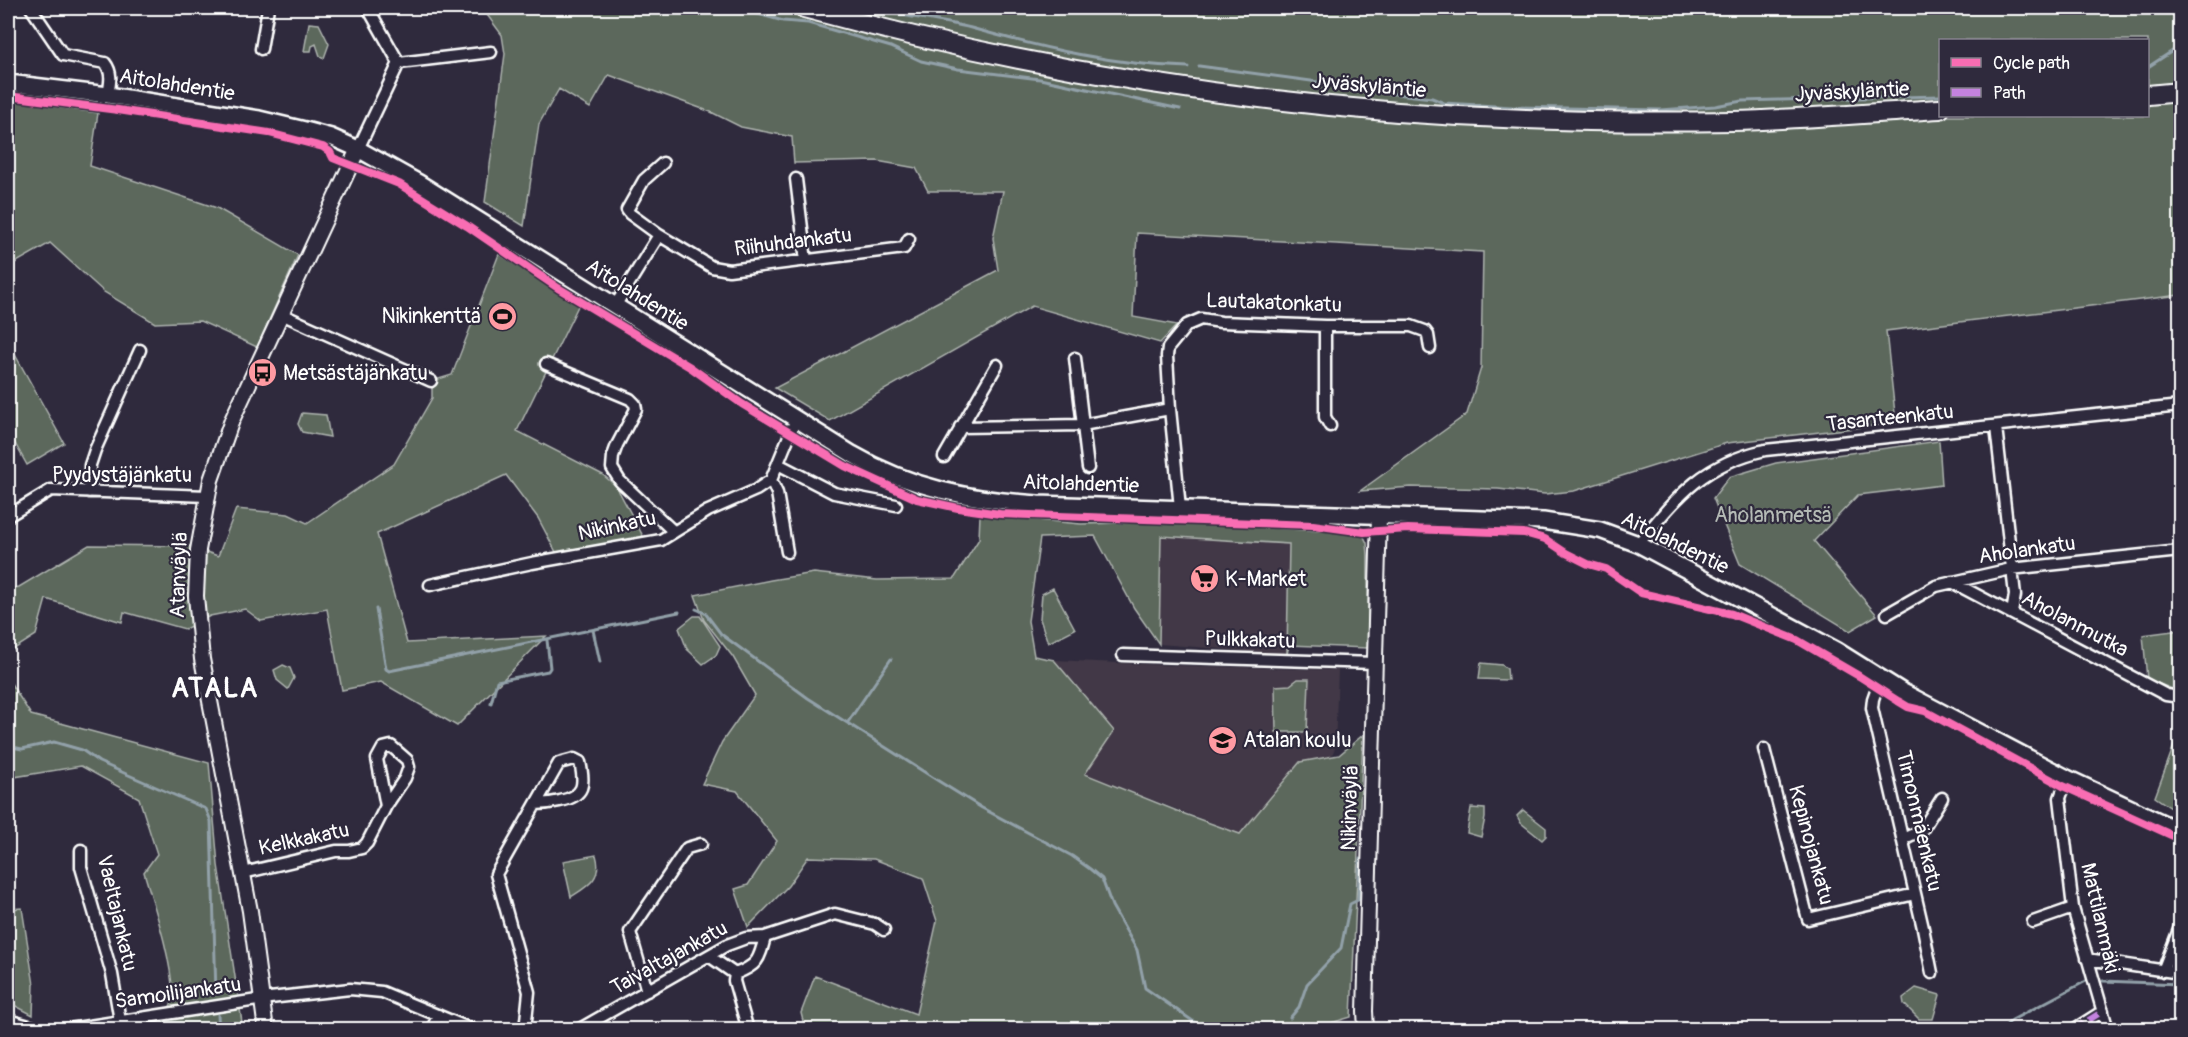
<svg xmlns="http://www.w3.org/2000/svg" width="2188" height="1037" font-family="Pangolin,sans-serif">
  <rect width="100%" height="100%" fill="#2f2a3d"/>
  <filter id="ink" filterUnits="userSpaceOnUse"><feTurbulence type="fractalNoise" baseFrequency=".0167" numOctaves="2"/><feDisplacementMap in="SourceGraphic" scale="12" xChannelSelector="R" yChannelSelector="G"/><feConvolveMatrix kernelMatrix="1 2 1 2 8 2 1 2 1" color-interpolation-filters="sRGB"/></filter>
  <g filter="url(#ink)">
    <!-- built -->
    <path fill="#423946" d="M1161 536 1290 544 1287 654 1159 644Z
      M1054 660 1161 665 1338 670 1335 748 1331 757 1300 763 1241 834 1085 774 1114 731Z"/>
    <!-- green -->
    <path fill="#5b675c" stroke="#adb3ae" stroke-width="1.5" fill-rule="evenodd" d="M482 8H2180V295L1886 331 1896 423 1727 443 1574 491 1545 494 1498 489 1411 487 1360 491 1467 414 1481 368 1483 252 1137 233 1133 317 1177 325 1160 343 1032 306 830 421 775 388 998 270 993 238 1003 191H928L916 168 877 161 794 163 792 137 741 127 711 112 609 75 590 108 559 89 539 124 524 226 485 202 505 54 502 35ZM1940 40H2148V116H1940Z
      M309 23 319 24 329 44 324 58 320 56 316 44 312 46 311 51H304Z
      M8 100 98 113 90 166 217 208 298 255 257 347 200 321 155 323 104 292 50 243 8 267Z
      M499 254 579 304 517 431 603 475 616 486 644 538 557 554 538 518 506 475 377 534 407 643 546 636 457 726 381 682 342 690 327 609 261 621 245 609 210 616 185 629 124 612 122 622 46 599 36 635 8 653V589L19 587 89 545 189 546 218 556 236 509 288 514 307 523 394 464 432 398V381L452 375Z
      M8 342 64 443 27 465 12 438 8 441Z
      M302 413 326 415 330 437 302 432 298 424Z
      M1939 441 1942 485 1858 495 1814 541 1877 615 1850 631 1740 564 1713 498 1729 477 1776 463Z
      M980 515 1081 524 1168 522 1356 533 1363 535 1367 543 1368 555V648L1289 645 1287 654 1289 544 1161 536 1159 644 1134 608 1095 536 1040 538 1028 621 1034 656 1054 660 1114 731 1085 774 1182 813 1240 834 1300 762 1339 755 1363 735 1351 1017 1308 1030 805 1029 801 1013 815 976 916 1014 937 921 923 878 874 859 808 857 788 886 748 927 735 889 748 885 777 841 737 791 702 784 722 742 755 695 733 657 704 620 695 595 771 580 814 573 877 580 954 579 979 539Z
      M1053 588 1075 629 1048 643 1040 619 1042 594Z
      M694 616H700L720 646 716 655 703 664 687 649 679 628Z
      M2180 630V692L2147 679 2143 635Z
      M1481 663 1502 665 1507 669 1508 680 1479 679Z
      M283 665 290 668 294 678 288 689 277 680 274 670Z
      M8 679 31 715 209 763 218 865 243 1029H163C161 1012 174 1008 173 995 170 953 156 913 144 872L157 854 139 798 81 766 8 778Z
      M1298 679H1309L1307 732H1276L1275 686 1290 685Z
      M2180 729V814L2155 797Z
      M1471 808 1485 809V818L1481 837 1467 833Z
      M1523 810 1546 828V836L1542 840 1521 823 1517 816Z
      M596 855C603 878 588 886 571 897L563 861Z
      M22 908 34 985 33 1015 8 1002V912L9 909Z
      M1916 988 1940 995 1933 1019H1919L1904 1004 1903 998Z"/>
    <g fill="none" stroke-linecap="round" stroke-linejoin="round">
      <!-- stream -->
      <path stroke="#92a1a9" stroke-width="3" d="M737 8 783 21 808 23 891 47 921 61 958 69 1040 79 1180 109
        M868 8C902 17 937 19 971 28 1042 48 1114 65 1188 67
        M1199 66 1363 88 1377 92 1432 98 1444 103 1512 107 1661 110 1715 106 1742 101 1940 96
        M2148 67 2174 50 2180 49
        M376 609 386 669 389 671 679 612
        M696 609 705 613 721 634 808 698 940 782 982 808 1072 856 1090 869 1102 879 1112 906 1137 950 1145 988 1200 1026
        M593 630 600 662
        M491 703 497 681 548 671 550 668 547 640
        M848 722 891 659
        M8 746 22 749 54 742 82 750 99 762 206 809 211 821 216 994
        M2103 981 2180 984
        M218 1015 219 1030
        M1290 1018 1299 1007 1307 984 1341 948 1350 904 1358 900 1360 859
        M1282 1030 1283 1028
        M2001 1030 2012 1020 2088 980"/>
      <defs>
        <path id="minor" d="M31 8 63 55 105 63C113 73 110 84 108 95
          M261 49 268 8
          M399 63 491 52
          M358 149 399 63 368 8
          M796 179 806 261
          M659 235 630 214 627 210 644 180 663 163
          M615 306 659 235 712 267 729 270 904 248 909 239
          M281 314 431 381
          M1325 326V417L1330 426
          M1075 358 1088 468
          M546 364 630 399 635 404 636 409 617 445 613 456 612 468 620 481 674 532
          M960 427 1082 425 1170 409
          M1996 427 2015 595 2012 613
          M944 457 997 365
          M778 464 834 493 896 505
          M771 480 777 493 787 552
          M89 492 90 465 95 450 140 350
          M1180 508 1170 409 1167 356 1168 348 1187 325 1201 319 1221 322 1325 326H1411L1425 331 1428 335 1430 348
          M8 516 51 490 207 496
          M1638 544C1677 497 1702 464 1765 450L2180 406
          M1952 582 2166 695 2180 697
          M430 585 532 563 661 540 708 511 756 490 771 480 796 419
          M1887 614 1936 586 2011 569 2180 551
          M1123 655 1375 663
          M1880 679 1873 699 1872 708 1923 928 1932 973
          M1764 749 1808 919 1915 894
          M2067 778 2060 798 2073 908 2108 1030
          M1903 839 1922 830 1942 798
          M81 850V867L112 974 120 1021
          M243 873 336 851H349L362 848 367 843 386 806 405 778 409 767 407 760 391 746 383 748 377 759 386 806
          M2033 922 2073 908
          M709 956 735 974
          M2087 959 2180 973
          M2163 971 2180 927
          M647 991 630 932 687 848 701 844
          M8 1020 43 1030
          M63 1030 270 998 350 989 382 992 473 1030
          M432 1030 438 1015
          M525 1030 529 992 496 874 559 763 574 759 580 762C585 784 585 796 560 801 552 803 544 804 536 804
          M578 1030 727 945 746 938 765 937 835 914 875 924 884 930
          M748 1030 734 981 735 974C758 965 759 960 765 937
          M2073 1030 2103 1011"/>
        <path id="tertiary" d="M266 1030 250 911 202 659 196 596 198 550 211 480 232 420 358 149
          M1366 1030 1365 1011 1379 516"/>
        <path id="secondary" d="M8 83 108 95 259 119 305 130 331 137 358 149 419 183 852 454C910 488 972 500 1038 504L1543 521 1600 530 1638 544 1836 650 1903 692 2067 778 2180 831"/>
        <path id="trunk" d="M804 8C1039 72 1282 111 1526 119 1595 122 1664 122 1733 121 1802 119 1872 113 1940 109
          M2148 95 2180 92"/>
      </defs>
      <!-- minor casing -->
      <use href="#minor" stroke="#fff" stroke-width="15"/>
      <!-- tertiary casing -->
      <use href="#tertiary" stroke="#fff" stroke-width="18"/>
      <!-- secondary casing -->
      <use href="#secondary" stroke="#fff" stroke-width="20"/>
      <!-- trunk casing -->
      <use href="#trunk" stroke="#fff" stroke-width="22"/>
      <!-- minor -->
      <use href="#minor" stroke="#2f2a3d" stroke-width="10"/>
      <!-- tertiary -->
      <use href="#tertiary" stroke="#2f2a3d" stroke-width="14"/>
      <!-- secondary -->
      <use href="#secondary" stroke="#2f2a3d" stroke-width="15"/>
      <!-- trunk -->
      <use href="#trunk" stroke="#2f2a3d" stroke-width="18"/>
      <!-- quiet -->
      <path stroke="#c483df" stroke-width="6" stroke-dasharray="12 6" stroke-linecap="butt" d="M2073 1030 2103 1011"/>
      <defs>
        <path id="cycleway" d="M8 96 118 110 269 133 323 147 330 152 333 158 399 184 467 226 558 288 690 367 742 404 845 466 917 499 958 508 1000 514 1313 525 1364 532 1408 529 1524 533 1545 539 1566 553 1588 564 1606 569 1641 593 1732 614 1797 640 1859 676 1898 701 1908 707 1925 711 2063 786 2180 839"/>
      </defs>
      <!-- cycleway casing -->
      <use href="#cycleway" stroke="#2f2a3d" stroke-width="11"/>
      <!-- cycleway -->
      <use href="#cycleway" stroke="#f96db3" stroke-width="8"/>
    </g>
  </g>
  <!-- icons -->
  <defs>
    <symbol id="stadium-disc" viewBox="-11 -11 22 22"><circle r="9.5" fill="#ff9aa2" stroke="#2f2a3d"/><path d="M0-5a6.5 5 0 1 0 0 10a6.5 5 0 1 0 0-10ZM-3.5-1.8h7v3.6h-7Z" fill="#111"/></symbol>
    <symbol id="bus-disc" viewBox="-11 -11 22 22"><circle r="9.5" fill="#ff9aa2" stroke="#2f2a3d"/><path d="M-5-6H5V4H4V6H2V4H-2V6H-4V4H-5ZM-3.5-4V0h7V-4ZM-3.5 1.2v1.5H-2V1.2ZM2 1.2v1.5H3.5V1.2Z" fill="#111"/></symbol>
    <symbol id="supermarket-disc" viewBox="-11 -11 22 22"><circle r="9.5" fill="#ff9aa2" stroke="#2f2a3d"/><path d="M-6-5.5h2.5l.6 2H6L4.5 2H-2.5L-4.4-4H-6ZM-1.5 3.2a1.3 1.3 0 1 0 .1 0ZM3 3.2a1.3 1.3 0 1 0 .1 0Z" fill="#111"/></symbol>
    <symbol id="school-disc" viewBox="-11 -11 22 22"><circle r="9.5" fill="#ff9aa2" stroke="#2f2a3d"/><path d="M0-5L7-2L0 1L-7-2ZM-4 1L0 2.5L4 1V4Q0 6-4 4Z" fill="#111"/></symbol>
  </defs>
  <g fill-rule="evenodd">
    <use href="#stadium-disc" x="486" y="300" width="33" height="33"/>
    <use href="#bus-disc" x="246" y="356" width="33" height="33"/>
    <use href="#supermarket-disc" x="1188" y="562" width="33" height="33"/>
    <use href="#school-disc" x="1206" y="724" width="33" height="33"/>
  </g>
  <g text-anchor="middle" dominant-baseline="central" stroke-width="4.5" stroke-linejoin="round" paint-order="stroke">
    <!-- street labels -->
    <g font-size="21" fill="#fff" stroke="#2f2a3d">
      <text transform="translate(177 85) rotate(9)">Aitolahdentie</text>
      <text transform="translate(1369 86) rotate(5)">Jyväskyläntie</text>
      <text transform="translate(1852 92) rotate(-3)">Jyväskyläntie</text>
      <text transform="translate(793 242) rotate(-7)">Riihuhdankatu</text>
      <text transform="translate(637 295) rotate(32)">Aitolahdentie</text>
      <text transform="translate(1274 303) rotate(2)">Lautakatonkatu</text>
      <text transform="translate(1890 418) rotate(-6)">Tasanteenkatu</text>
      <text x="122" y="475">Pyydystäjänkatu</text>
      <text transform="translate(1081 484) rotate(2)">Aitolahdentie</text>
      <text transform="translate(617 526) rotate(-12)">Nikinkatu</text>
      <text transform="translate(1675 543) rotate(26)">Aitolahdentie</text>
      <text transform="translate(2027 550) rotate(-8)">Aholankatu</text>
      <text transform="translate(179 575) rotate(-88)">Atanväylä</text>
      <text transform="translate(2075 624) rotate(28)">Aholanmutka</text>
      <text transform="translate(1250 640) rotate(2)">Pulkkakatu</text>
      <text transform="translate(1350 808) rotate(-88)">Nikinväylä</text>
      <text transform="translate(1919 821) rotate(77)">Timonmäenkatu</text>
      <text transform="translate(304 839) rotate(-12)">Kelkkakatu</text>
      <text transform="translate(1811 845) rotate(75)">Kepinojankatu</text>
      <text transform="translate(117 913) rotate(77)">Vaeltajankatu</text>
      <text transform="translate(2100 918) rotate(77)">Mattilanmäki</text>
      <text transform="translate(669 958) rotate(-29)">Taivaltajankatu</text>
      <text transform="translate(178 993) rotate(-8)">Samoilijankatu</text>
    </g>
    <!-- poi labels -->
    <g font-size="21" fill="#fff" stroke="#2f2a3d" text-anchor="start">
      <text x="481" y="316" text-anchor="end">Nikinkenttä</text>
      <text x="283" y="373">Metsästäjänkatu</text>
      <text x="1225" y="579">K-Market</text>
      <text x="1243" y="740">Atalan koulu</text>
    </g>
    <!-- park labels -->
    <g font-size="21" fill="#b5bbb6" stroke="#2f2a3d">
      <text x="1773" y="515">Aholanmetsä</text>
    </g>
    <!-- district labels -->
    <g font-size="27" font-weight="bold" letter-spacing="1.5" fill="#fff" stroke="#2f2a3d">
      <text x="215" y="688">ATALA</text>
    </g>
  </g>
  <!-- margin -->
  <rect width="2188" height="1037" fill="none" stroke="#2f2a3d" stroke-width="30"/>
  <rect x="15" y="15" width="2158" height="1007" fill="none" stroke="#fff" stroke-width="2" filter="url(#ink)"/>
  <!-- legend -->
  <rect x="1939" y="39" width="210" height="78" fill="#2f2a3d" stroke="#827f8b" stroke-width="1.5"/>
  <rect x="1951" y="58" width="30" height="9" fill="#f96db3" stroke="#827f8b" stroke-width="1.5"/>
  <text x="1993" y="69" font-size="18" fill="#ffffff">Cycle path</text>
  <rect x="1951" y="88" width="30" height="9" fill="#c483df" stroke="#827f8b" stroke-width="1.5"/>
  <text x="1993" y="99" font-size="18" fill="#ffffff">Path</text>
</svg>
